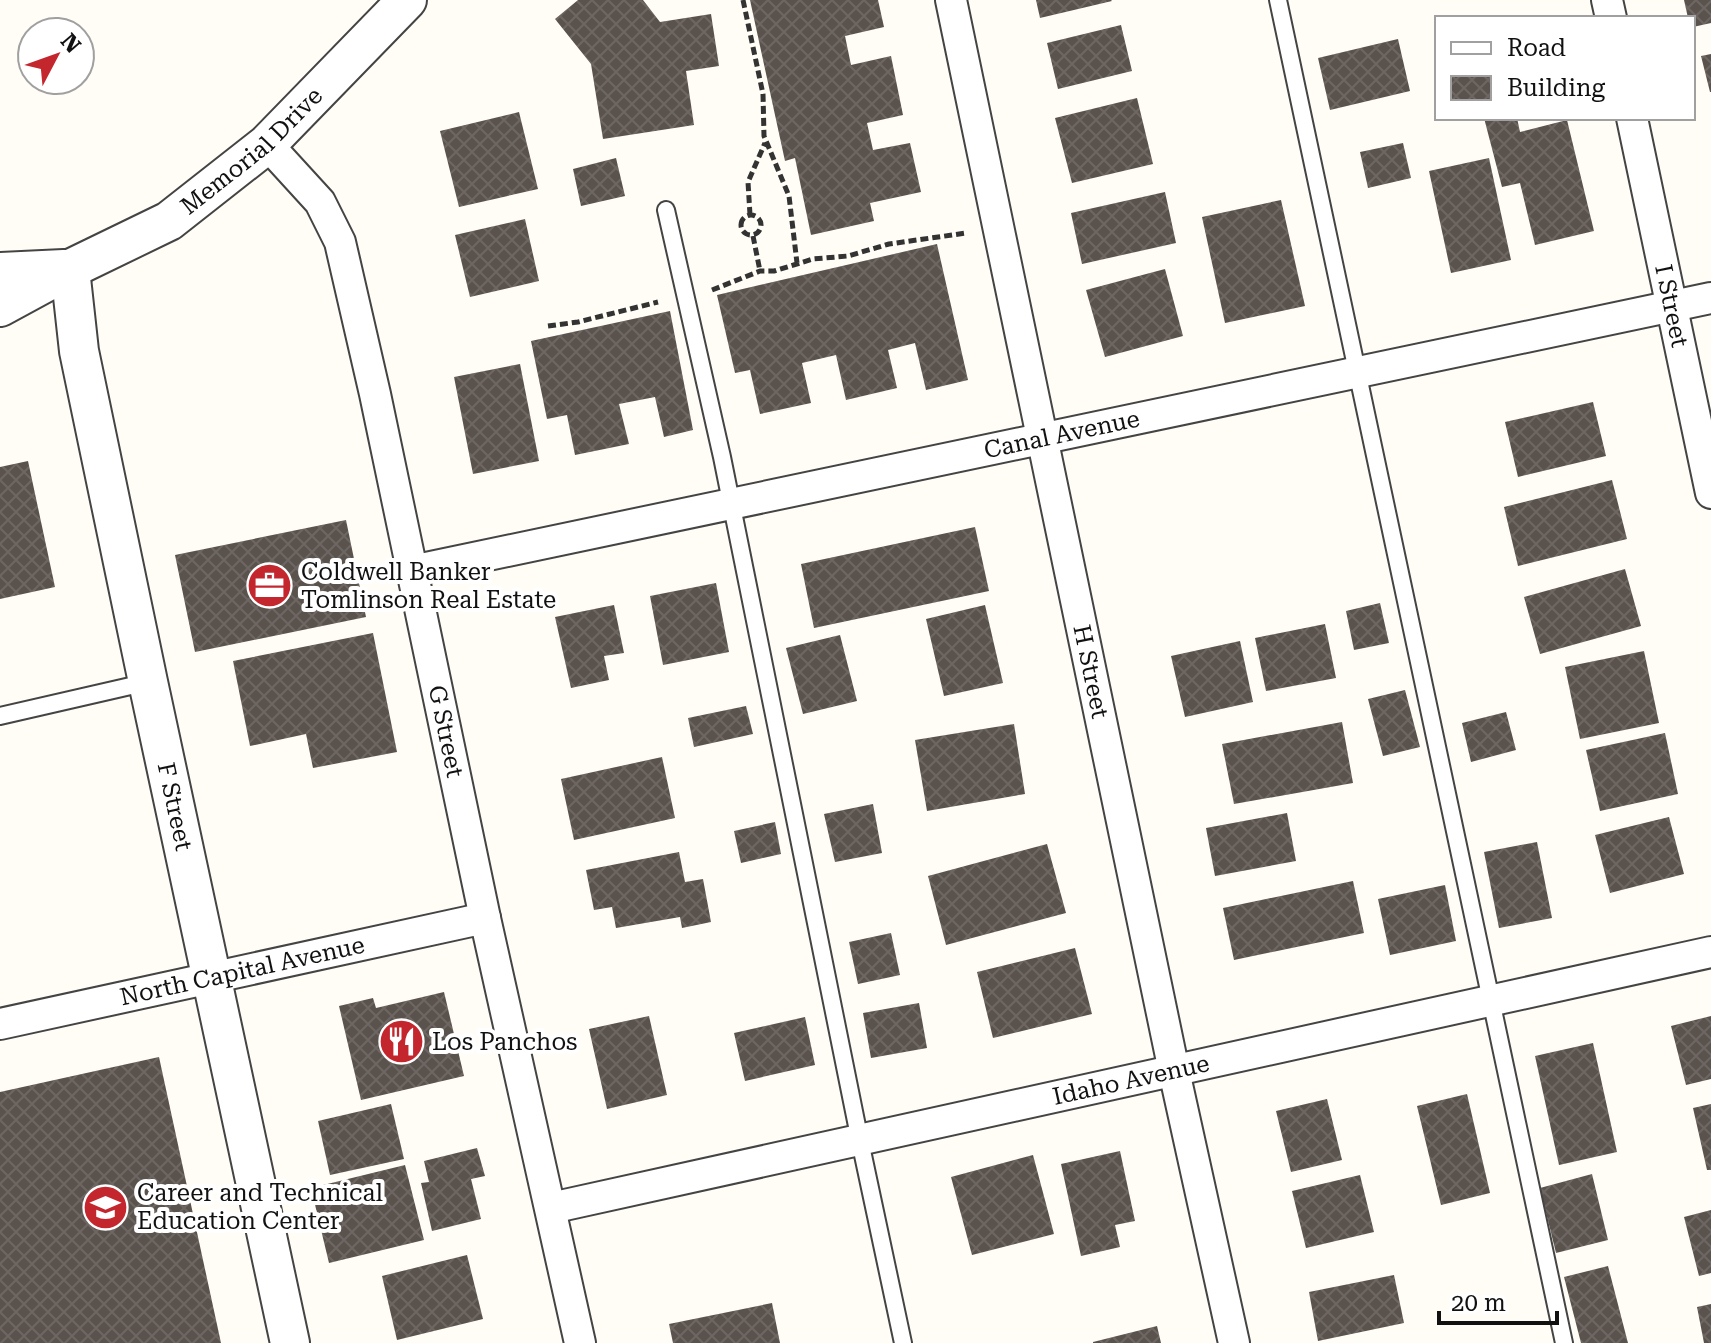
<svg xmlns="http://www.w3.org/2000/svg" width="1711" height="1343" font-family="'Roboto Serif',serif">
  <defs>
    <pattern id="building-cross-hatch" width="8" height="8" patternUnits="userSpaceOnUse" patternTransform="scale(2)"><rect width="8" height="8" fill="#5a524d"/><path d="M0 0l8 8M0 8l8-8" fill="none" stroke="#6d6662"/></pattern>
  </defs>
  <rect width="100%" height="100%" fill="#fffdf5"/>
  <!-- building -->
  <path fill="url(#building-cross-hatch)" d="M578 0H643L660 22 711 14 719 66 686 71 694 125 603 139 591 64 555 19Z
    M750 0H878L884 27 845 36 851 65 891 56 903 115 867 123 873 150 910 143 921 192 870 203 874 221 811 235 795 158 785 161Z
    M1036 0H1111L1112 1 1040 18Z
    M1684 0H1711V23L1693 27V18H1688Z
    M1121 25 1132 71 1058 89 1047 43Z
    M1398 39 1410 91 1330 110 1318 58Z
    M1711 54V92H1710L1701 56Z
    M1137 98 1153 164 1072 183 1055 118Z
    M519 112 538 189 459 207 440 131Z
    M1484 118H1517L1520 132 1567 120 1594 231 1535 245 1520 183 1502 187Z
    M1403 143 1411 178 1368 188 1360 152Z
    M616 158 625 196 581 206 573 169Z
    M1489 158 1511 260 1451 273 1429 171Z
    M1165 192 1176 243 1082 264 1071 213Z
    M1281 200 1305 306 1225 323 1202 217Z
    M525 219 539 281 470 297 455 235Z
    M937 244 968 380 926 390 915 343 888 350 897 388 846 400 836 355 802 363 811 403 760 414 750 370 735 373 717 295Z
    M1165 269 1183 336 1105 357 1086 290Z
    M670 311 693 430 664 437 655 397 619 404 629 444 575 455 567 415 547 419 531 341Z
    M520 364 539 461 473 474 454 377Z
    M1593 402 1606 456 1518 477 1505 422Z
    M28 461 55 587 0 599V467Z
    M1612 480 1627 539 1518 566 1504 507Z
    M346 520 366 617 195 652 175 555Z
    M975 527 989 591 814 628 801 564Z
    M1625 569 1641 626 1540 654 1524 597Z
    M716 583 729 652 663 665 650 596Z
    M1380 603 1389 643 1354 650 1346 611Z
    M614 605 624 653 604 656 609 680 571 688 555 617Z
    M985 605 1003 683 944 696 926 619Z
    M1325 624 1336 678 1266 691 1255 638Z
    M373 633 397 752 313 768 306 734 250 746 233 661Z
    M840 635 857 701 803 714 786 648Z
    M1240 641 1253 702 1185 717 1171 656Z
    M1644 651 1659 723 1580 739 1565 667Z
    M1405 690 1420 747 1383 756 1368 699Z
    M746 706 753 734 694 747 688 718Z
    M1506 712 1516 750 1471 762 1462 723Z
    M1342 722 1353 783 1234 804 1222 744Z
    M1014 724 1025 794 927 811 915 740Z
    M1665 733 1678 794 1600 811 1586 750Z
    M662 757 675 818 574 840 561 779Z
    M873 804 882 853 835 862 824 814Z
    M1287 813 1296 861 1215 876 1206 828Z
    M1669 817 1684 874 1610 893 1595 835Z
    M775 822 781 854 741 863 734 831Z
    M1537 842 1552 918 1499 928 1484 852Z
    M1047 844 1066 913 946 945 928 876Z
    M679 852 685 882 703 879 711 922 682 928 680 917 616 928 612 907 594 910 586 870Z
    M1353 881 1364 933 1234 960 1223 908Z
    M1445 885 1456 941 1390 955 1378 899Z
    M891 933 900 975 858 984 849 942Z
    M1075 948 1092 1014 993 1038 977 972Z
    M444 992 464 1076 361 1100 339 1006 373 998 376 1008Z
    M919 1003 927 1048 871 1058 863 1013Z
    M649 1016 667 1095 607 1109 589 1029Z
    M1711 1016V1079L1686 1085 1671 1026Z
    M805 1017 815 1065 745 1081 734 1033Z
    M1593 1043 1617 1152 1559 1165 1535 1056Z
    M159 1057 221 1343H0V1092Z
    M1467 1094 1490 1193 1441 1205 1417 1106Z
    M1327 1099 1342 1160 1291 1172 1276 1111Z
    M391 1104 404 1159 330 1175 318 1121Z
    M1711 1104V1170H1707L1693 1108Z
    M477 1148 485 1176 471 1179 481 1219 432 1231 421 1183 429 1182 424 1161Z
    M1120 1151 1135 1221 1115 1225 1120 1247 1081 1256 1061 1164Z
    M1033 1155 1054 1234 972 1255 951 1177Z
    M405 1165 424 1240 329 1263 311 1188Z
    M1592 1174 1608 1240 1556 1253 1540 1188Z
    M1360 1175 1374 1232 1306 1248 1292 1191Z
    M1711 1210V1273L1699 1276 1684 1217Z
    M467 1255 483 1319 397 1340 382 1276Z
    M1608 1266 1628 1343H1581L1564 1277Z
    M1394 1275 1404 1323 1318 1341 1309 1292Z
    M772 1303 780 1343H673L669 1324Z
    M1711 1304V1343H1704L1697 1307Z
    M1157 1326 1161 1343H1093V1342Z"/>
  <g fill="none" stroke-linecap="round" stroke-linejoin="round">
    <defs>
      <path id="service" d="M1278 0 1564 1343
        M666 210 722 457 860 1141 903 1343
        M0 716 148 682"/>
      <g id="minor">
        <path id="s1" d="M951 0 1174 1071 1234 1343"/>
        <path d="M1607 0 1611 18"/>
        <path id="s2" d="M1632 118 1711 493"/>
        <path id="s3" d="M267 144 320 202 340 242 375 394 485 918 580 1343"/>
        <path id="s4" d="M412 571 1711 298"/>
        <path id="s5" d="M0 1024 485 918"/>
        <path id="s6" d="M551 1208 1711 952"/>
      </g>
      <g id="tertiary">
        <path id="s7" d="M70 269 79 351 148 682 290 1343"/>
        <path d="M0 272 64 269"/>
        <path id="s8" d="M0 307 70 269 169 221 267 144 407 0"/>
      </g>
    </defs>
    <!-- service casing -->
    <use href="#service" stroke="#444" stroke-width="20"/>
    <!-- minor casing -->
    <use href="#minor" stroke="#444" stroke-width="34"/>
    <!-- tertiary casing -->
    <use href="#tertiary" stroke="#444" stroke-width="42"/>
    <!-- path -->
    <path stroke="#333" stroke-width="5" stroke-dasharray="8 4" stroke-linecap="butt" d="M743 0 763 94 764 136 789 196 797 263
      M741 225a10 10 0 1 1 20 0a10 10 0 1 1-20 0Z
      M750 215 748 182 765 143
      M753 236 760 271
      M712 290 760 271H774L813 259 848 256 889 244 966 233
      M548 326 578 322 658 302"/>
    <!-- service -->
    <use href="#service" stroke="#fff" stroke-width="16"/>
    <!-- minor -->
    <use href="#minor" stroke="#fff" stroke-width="30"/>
    <!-- tertiary -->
    <use href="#tertiary" stroke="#fff" stroke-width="38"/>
  </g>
  <!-- icons -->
  <defs>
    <symbol id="office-disc" viewBox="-11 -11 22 22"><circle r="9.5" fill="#c4262e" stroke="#fff"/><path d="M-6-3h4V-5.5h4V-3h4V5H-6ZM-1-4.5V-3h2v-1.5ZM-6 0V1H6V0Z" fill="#fff"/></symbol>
    <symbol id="restaurant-disc" viewBox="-11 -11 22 22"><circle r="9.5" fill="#c4262e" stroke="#fff"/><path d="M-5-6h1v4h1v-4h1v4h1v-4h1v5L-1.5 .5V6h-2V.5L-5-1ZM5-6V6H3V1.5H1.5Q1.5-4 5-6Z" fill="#fff"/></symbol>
    <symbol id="school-disc" viewBox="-11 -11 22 22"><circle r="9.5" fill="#c4262e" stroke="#fff"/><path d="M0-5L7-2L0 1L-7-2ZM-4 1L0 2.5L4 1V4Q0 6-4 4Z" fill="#fff"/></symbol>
  </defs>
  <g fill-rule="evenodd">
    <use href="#office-disc" x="244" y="560" width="51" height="51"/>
    <use href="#restaurant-disc" x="376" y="1016" width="51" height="51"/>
    <use href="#school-disc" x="80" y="1182" width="51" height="51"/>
  </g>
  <g text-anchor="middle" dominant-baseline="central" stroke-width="8" stroke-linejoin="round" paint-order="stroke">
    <!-- street labels -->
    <g font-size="24" fill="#111" stroke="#fff">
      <text stroke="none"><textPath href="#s8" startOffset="298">Memorial Drive</textPath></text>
      <text stroke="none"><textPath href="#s2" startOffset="192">I Street</textPath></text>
      <text stroke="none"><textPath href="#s4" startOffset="664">Canal Avenue</textPath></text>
      <text stroke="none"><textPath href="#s1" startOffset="686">H Street</textPath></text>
      <text stroke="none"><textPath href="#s3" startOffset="624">G Street</textPath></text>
      <text stroke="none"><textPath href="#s7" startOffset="548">F Street</textPath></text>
      <text stroke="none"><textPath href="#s5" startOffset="248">North Capital Avenue</textPath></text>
      <text stroke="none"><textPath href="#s6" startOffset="594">Idaho Avenue</textPath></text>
    </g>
    <!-- poi labels -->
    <g font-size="24" fill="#111" stroke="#fff" text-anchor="start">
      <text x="301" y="572">Coldwell Banker<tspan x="301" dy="28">Tomlinson Real Estate</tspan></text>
      <text x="432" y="1042">Los Panchos</text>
      <text x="137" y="1193">Career and Technical<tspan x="137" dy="28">Education Center</tspan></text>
    </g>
  </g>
  <!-- legend -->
  <rect x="1435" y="16" width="260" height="104" fill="#ffffff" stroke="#a0a0a0" stroke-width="2"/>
  <rect x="1451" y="42" width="40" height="12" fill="#ffffff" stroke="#a0a0a0" stroke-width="2"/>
  <text x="1507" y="56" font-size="24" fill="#111111">Road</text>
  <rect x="1451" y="76" width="40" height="24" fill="url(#building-cross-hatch)" stroke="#a0a0a0" stroke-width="2"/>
  <text x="1507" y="96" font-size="24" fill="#111111">Building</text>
  <!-- north arrow -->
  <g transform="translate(56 56) rotate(49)"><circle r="38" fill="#ffffff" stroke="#a0a0a0" stroke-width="2"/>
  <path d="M0-6L14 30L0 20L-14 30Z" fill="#c4262e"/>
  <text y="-12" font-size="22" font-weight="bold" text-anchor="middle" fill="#111111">N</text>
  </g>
  <!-- scale -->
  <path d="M1439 1311v12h118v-12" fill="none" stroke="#111111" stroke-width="4"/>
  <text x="1451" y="1311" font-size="24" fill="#111111" stroke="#ffffff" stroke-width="6" paint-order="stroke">20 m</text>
</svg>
